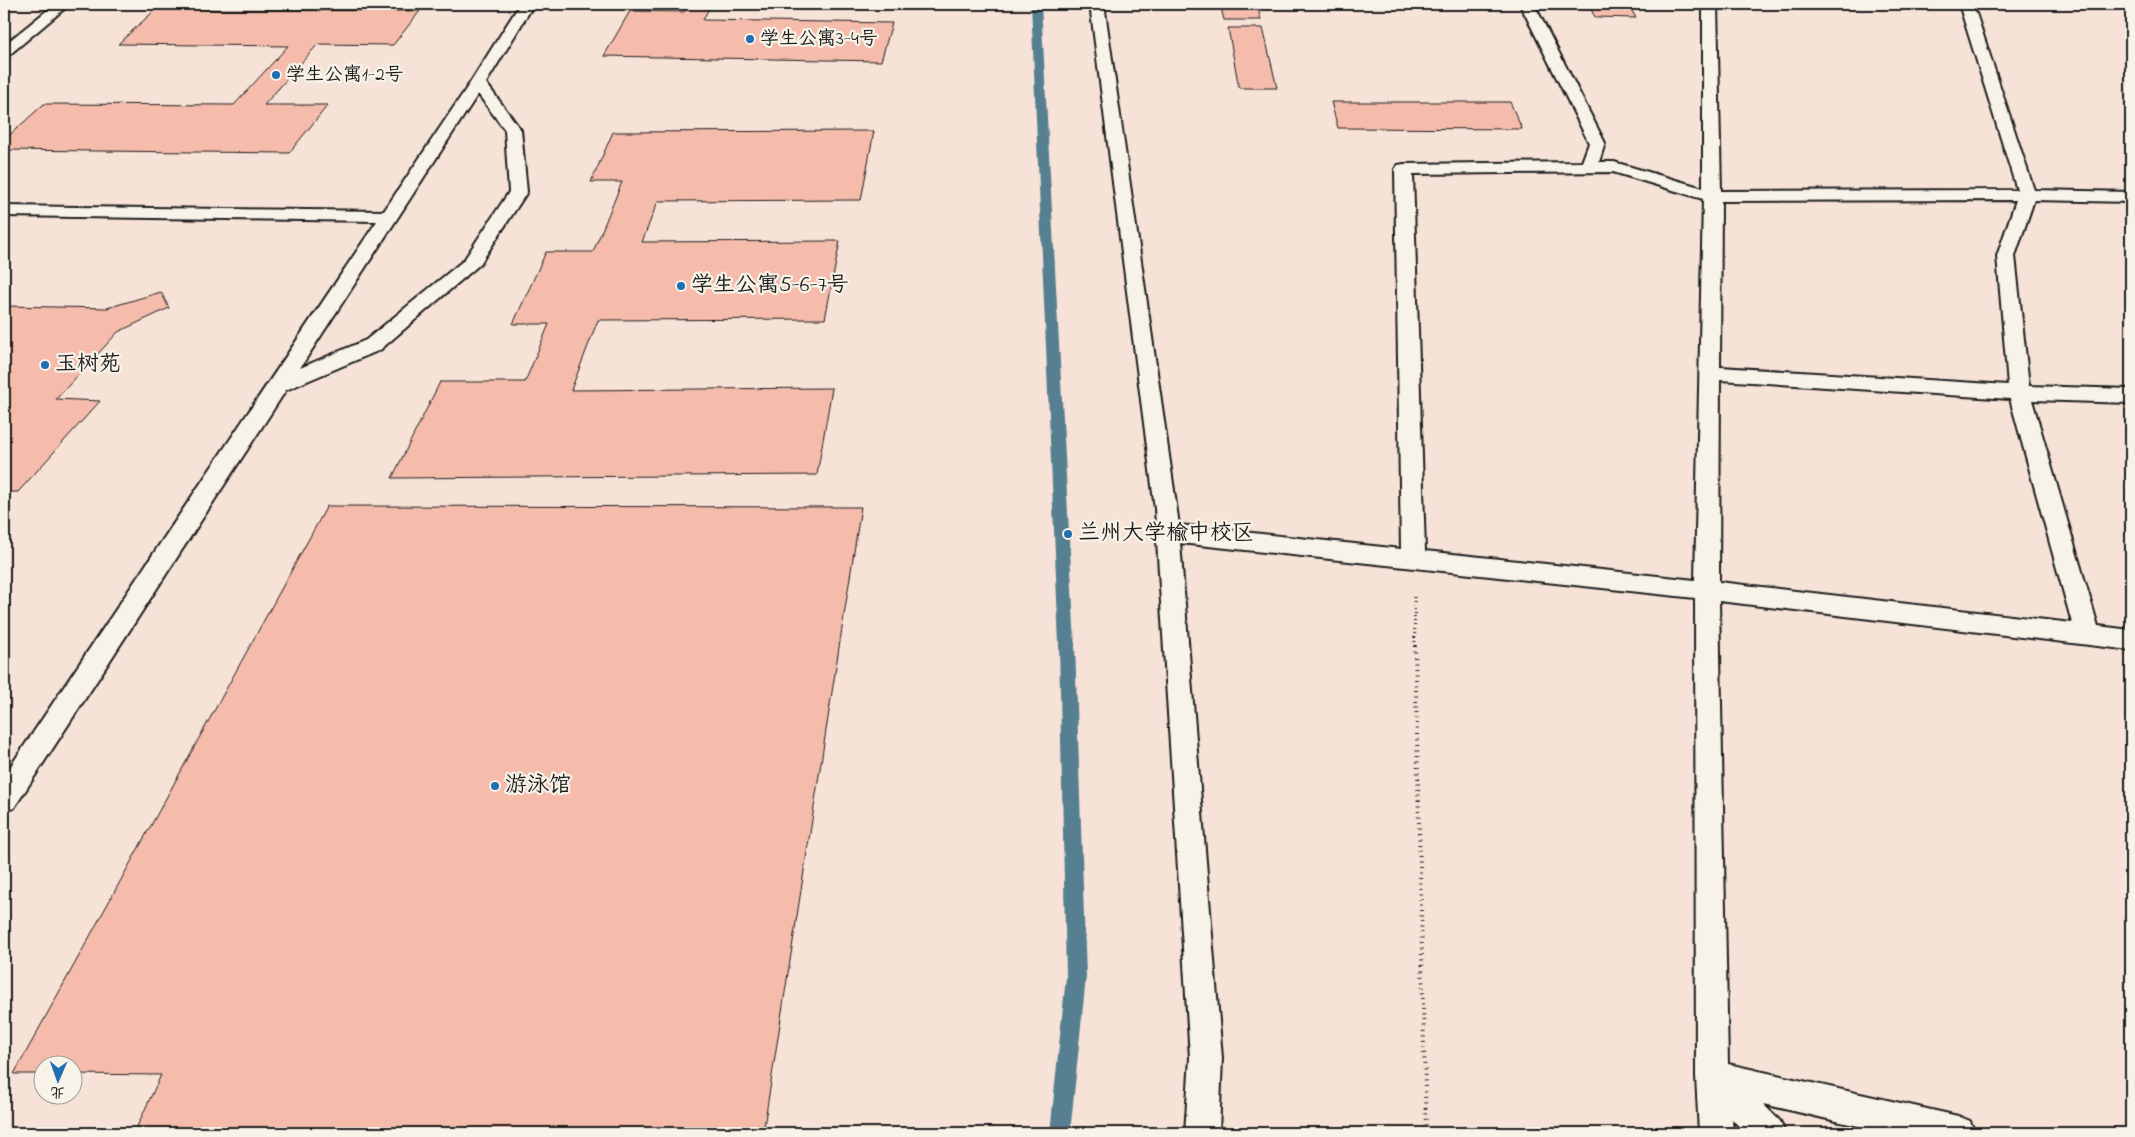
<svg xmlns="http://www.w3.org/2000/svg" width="2135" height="1137" font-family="'Indie Flower','LXGW WenKai TC',sans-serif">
  <rect width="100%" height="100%" fill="#f7f3e8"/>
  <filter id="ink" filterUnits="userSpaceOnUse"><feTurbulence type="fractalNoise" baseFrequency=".02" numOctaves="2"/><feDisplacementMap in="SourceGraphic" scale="10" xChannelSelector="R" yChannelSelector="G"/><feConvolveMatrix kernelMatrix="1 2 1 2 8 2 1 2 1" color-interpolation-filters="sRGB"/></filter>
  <g filter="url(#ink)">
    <!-- built -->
    <path fill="#f6e2d6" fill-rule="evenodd" d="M4 4H2131V1133H4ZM42 1064H72V1094H42Z"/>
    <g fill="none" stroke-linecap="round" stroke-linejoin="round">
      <!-- stream -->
      <path fill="#578092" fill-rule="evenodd" d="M1031 4H1041L1075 645 1086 977 1070 1133H1050L1066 977 1059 645Z"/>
    </g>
    <!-- building -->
    <path fill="#f5bcac" stroke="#1c1c1c" d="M688 4H711L703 20 892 23 881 61 604 56 630 11 684 12Z
      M1220 4H1257L1261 20H1224Z
      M1588 4H1628L1636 18 1595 17Z
      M156 9 420 11 393 45 318 44 264 105H328L289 153 4 150V140L44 104 234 105 288 46 118 44Z
      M1228 28H1263L1277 88H1239Z
      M1331 102H1510L1522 129 1338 128Z
      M874 131 861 200 658 201 642 242 840 241 825 319 598 320 571 390 832 388 817 475 392 478 440 382H525L549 324H513L546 252H593L622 182H591L613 132Z
      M161 292 169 308 118 332 56 399 100 401 18 492H4V306L107 308Z
      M327 506 861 507 763 1133H134L161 1075 72 1074V1064H42V1074H14Z"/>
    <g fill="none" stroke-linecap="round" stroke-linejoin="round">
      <defs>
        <path id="service" d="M55 4H70L9 55 4 56V45Z
          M520 4H534L486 83 521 130 527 192 480 264 380 350 286 390 14 808 4 811V776L377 221 4 216V206L384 211 470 83ZM478 94 505 130 509 192 464 260 366 340 300 368Z
          M1090 4H1104L1179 525 1401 549 1395 169 1398 165 1404 164 1582 162 1589 143 1520 4H1534L1605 143 1599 162H1614L1703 188V4H1717L1721 191 2017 190 1959 4H1973L2034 190 2131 192V202L2034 200 2015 256 2029 386 2131 389V403L2032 400 2098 626 2131 630V650L1719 601 1728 1064 1958 1116 1970 1121 1975 1133H1888L1763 1104 1780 1121 1785 1133H1745L1732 1119 1733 1133H1699L1696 1076 1695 598 1180 543 1222 1058 1219 1133H1185L1190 1058 1155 509ZM1613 172 1703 199 1695 580 1425 551 1413 174ZM2016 200 1997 256 2008 385 1720 367 1721 201ZM1720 380 2010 399 2072 623 1719 582Z"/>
      </defs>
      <!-- service casing -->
      <use href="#service" stroke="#1c1c1c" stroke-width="4"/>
      <!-- path-far2 -->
      <path stroke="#1c1c1c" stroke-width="2" stroke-dasharray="0.5 2.5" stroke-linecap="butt" d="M97 8 113 4"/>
      <!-- path-far1 -->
      <path stroke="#1c1c1c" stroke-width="3" stroke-dasharray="1 3" stroke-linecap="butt" d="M1414 597 1415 647"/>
      <!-- path -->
      <path stroke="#1c1c1c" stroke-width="4" stroke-dasharray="1 4.5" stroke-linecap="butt" d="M1415 646 1426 1133"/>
      <!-- service -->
      <use href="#service" fill="#f7f3e8" fill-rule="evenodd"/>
    </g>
  </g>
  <!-- markers -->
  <g fill="#1f6fb2" stroke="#f7f3e8" stroke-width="2">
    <circle cx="750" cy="39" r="5"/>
    <circle cx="276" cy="75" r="5"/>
    <circle cx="681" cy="286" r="5"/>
    <circle cx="45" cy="365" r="5"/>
    <circle cx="1068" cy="534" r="5"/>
    <circle cx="495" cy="786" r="5"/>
  </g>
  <g text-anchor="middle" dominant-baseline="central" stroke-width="4.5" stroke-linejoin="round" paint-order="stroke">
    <!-- far-poi labels -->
    <g font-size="19" fill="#1c1c1c" stroke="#f7f3e8" text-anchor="start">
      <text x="760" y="39">学生公寓3-4号</text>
      <text x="286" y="75">学生公寓1-2号</text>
    </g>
    <!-- poi labels -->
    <g font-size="22" fill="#1c1c1c" stroke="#f7f3e8" text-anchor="start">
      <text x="691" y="286">学生公寓5-6-7号</text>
      <text x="55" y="365">玉树苑</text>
      <text x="1078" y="534">兰州大学榆中校区</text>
      <text x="505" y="786">游泳馆</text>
    </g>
  </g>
  <!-- margin -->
  <rect width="2135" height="1137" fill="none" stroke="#f7f3e8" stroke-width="20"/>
  <rect x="10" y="10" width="2115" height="1117" fill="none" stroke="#1c1c1c" stroke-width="2" filter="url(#ink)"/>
  <!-- north arrow -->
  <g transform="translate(58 1080) rotate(182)"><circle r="24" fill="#f7f3e8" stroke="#9f9d96"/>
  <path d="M0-4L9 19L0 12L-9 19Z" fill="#1f6fb2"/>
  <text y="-8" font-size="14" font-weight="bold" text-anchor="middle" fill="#1c1c1c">北</text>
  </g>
</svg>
